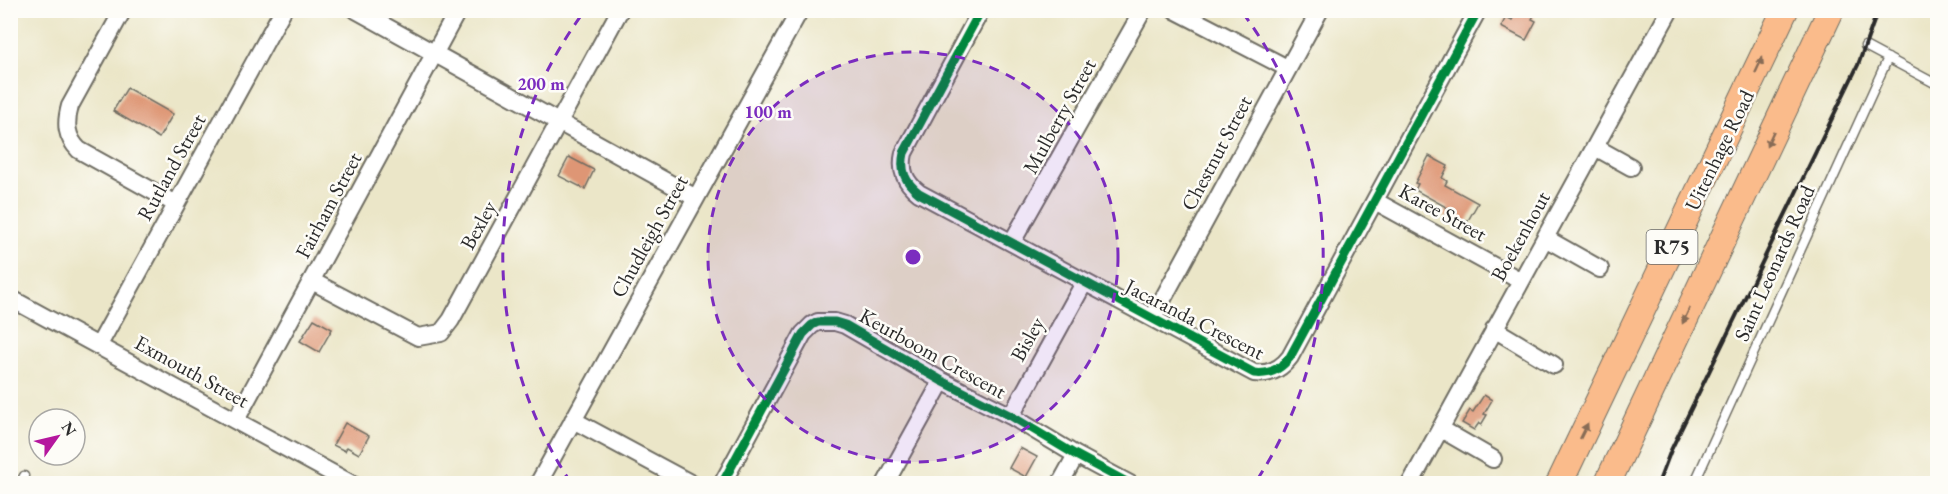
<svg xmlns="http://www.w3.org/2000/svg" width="1948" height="494" font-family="'EB Garamond',serif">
  <rect width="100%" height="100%" fill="#fdfcf7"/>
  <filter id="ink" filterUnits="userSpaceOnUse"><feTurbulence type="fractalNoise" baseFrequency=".0167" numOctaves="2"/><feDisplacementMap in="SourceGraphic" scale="12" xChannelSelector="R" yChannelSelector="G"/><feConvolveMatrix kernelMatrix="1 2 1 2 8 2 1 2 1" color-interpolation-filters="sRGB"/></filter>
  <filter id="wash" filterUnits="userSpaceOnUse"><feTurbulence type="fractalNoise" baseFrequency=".008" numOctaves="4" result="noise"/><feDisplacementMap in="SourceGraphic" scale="24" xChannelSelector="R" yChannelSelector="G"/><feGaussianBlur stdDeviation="1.35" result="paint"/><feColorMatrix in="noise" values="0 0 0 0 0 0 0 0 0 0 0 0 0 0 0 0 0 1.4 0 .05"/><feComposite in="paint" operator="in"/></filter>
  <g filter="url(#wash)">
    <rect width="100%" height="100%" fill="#ebe6c8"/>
    <g id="blocks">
      <!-- building -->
      <path fill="#de9674" d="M1517 10H1537L1532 19 1536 21 1526 40 1501 27 1506 17 1512 20Z
        M127 88 173 114 159 138 113 111Z
        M1429 156 1448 166 1442 178 1447 181 1445 185 1478 203 1466 224 1456 218 1454 221 1444 216 1448 208 1415 190 1418 184 1415 183Z
        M569 157 594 170 585 189 559 176Z
        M314 319 332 329 319 352 300 341Z
        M1484 395 1492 400 1484 414 1487 415 1481 425 1479 423 1474 430 1462 423 1470 410 1473 412Z
        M345 423 369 436 359 454 347 447 345 451 333 445Z
        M1020 448 1037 457 1026 477 1009 468Z"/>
    </g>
  </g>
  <g filter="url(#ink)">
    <use href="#blocks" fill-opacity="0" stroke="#6e6c62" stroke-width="1.5"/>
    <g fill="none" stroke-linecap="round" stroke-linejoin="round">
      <defs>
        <path id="lane" d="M1865 46 1938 85
          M20 484 24 476
          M1694 484 1888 58"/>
        <path id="street" d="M123 10 70 106C65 124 66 137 79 150L176 204
          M356 10 696 198
          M981 10 904 153C900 171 905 182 919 193L1254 373C1269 375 1281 369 1290 357L1478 10
          M1175 10 1287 68
          M1595 147 1631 167
          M1375 201 1521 281
          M1545 238 1600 269
          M1012 242 1143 10
          M312 281 418 337 441 333 451 320 620 10
          M10 298 352 484
          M1153 317 1320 10
          M1494 329 1554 365
          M99 345 283 10
          M1011 416 1084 283
          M236 420 458 10
          M573 420 692 484
          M1441 429 1493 459
          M538 484 800 10
          M722 484 803 334 812 325 818 322H835L845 325 942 381 1011 416 1076 455 1130 484
          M885 484 942 381
          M1060 484 1076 455
          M1410 484 1670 10"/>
        <path id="primary" d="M1559 484 1785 10
          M1607 484 1831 10"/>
      </defs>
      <!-- lane casing -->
      <use href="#lane" stroke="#6e6c62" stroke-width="11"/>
      <!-- street casing -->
      <use href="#street" stroke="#6e6c62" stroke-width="20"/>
      <!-- primary casing -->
      <use href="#primary" stroke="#6e6c62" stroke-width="28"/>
      <!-- lane -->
      <use href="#lane" stroke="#fff" stroke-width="8"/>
      <!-- street -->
      <use href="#street" stroke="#fff" stroke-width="16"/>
      <!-- primary -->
      <use href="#primary" stroke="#fabb8b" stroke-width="26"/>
      <!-- rail -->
      <path stroke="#2b2b2b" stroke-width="4" d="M1658 484 1671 450 1858 65 1878 10"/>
      <defs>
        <path id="cycleway" d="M981 10 904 153C900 171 905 182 919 193L1254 373C1269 375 1281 369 1290 357L1478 10
          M722 484 803 334 812 325 818 322H835L845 325 942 381 1011 416 1076 455 1130 484"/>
      </defs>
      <!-- cycleway casing -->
      <use href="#cycleway" stroke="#fdfcf7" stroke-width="13"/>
      <!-- cycleway -->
      <use href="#cycleway" stroke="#00873e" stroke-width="9"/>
    </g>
    <!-- one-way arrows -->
    <defs><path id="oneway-solid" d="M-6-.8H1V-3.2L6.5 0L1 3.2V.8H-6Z" transform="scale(1.5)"/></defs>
    <g fill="#886c56">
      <use href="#oneway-solid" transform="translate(1759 65) rotate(-65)"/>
      <use href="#oneway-solid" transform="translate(1770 139) rotate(115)"/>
      <use href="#oneway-solid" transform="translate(1686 316) rotate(115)"/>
      <use href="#oneway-solid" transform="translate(1584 431) rotate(-64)"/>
    </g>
  </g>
  <!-- distance rings -->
  <circle cx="913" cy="257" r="205" fill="#7b2cbf" fill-opacity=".12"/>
  <g fill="none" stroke="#7b2cbf" stroke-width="3" stroke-dasharray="10 8">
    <circle cx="913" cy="257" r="205"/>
    <path d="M571 483A410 410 0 0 1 583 13M1243 13A410 410 0 0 1 1255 483"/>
  </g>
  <g text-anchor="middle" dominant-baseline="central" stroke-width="5" stroke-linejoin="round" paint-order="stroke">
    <!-- shield labels -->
    <rect fill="#fdfcf7" stroke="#6a6a68" stroke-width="1.5" x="1646.5" y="230" width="51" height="34" rx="4.5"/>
    <g font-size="20" font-weight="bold" fill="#2b2b2b">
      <text x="1672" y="247">R75</text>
    </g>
    <!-- street labels -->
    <g font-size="21" fill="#2b2b2b" stroke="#fdfcf7">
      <text transform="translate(1059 116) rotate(-61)">Mulberry Street</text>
      <text transform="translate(1719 150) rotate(-64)">Uitenhage Road</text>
      <text transform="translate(1216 153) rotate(-62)">Chestnut Street</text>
      <text transform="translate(171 167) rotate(-61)">Rutland Street</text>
      <text transform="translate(328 205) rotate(-62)">Fairham Street</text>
      <text transform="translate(1443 212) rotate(29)">Karee Street</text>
      <text transform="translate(478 225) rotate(-61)">Bexley</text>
      <text transform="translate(649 236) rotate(-61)">Chudleigh Street</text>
      <text transform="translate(1520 236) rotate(-61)">Boekenhout</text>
      <text transform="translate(1774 263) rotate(-66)">Saint Leonards Road</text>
      <text transform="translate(1195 319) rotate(27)">Jacaranda Crescent</text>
      <text transform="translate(1027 339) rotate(-61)">Bisley</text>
      <text transform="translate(933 353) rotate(29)">Keurboom Crescent</text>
      <text transform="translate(192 371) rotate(29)">Exmouth Street</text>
    </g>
  </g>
  <circle cx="913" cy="257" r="9" fill="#7b2cbf" stroke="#fdfcf7" stroke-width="3"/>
  <g font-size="18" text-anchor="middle" font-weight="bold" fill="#7b2cbf" stroke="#fdfcf7" stroke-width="5" stroke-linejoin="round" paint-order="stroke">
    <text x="541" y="90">200 m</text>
    <text x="768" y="118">100 m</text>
  </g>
  <!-- margin -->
  <rect width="1948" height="494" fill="none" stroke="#fdfcf7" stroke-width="36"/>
  <!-- north arrow -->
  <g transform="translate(57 437) rotate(56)"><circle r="28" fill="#fdfcf7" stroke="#a9a8a5" stroke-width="1.5"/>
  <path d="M0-4.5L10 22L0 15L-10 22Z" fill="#b5179e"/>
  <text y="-9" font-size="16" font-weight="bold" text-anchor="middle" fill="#2b2b2b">N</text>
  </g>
</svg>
